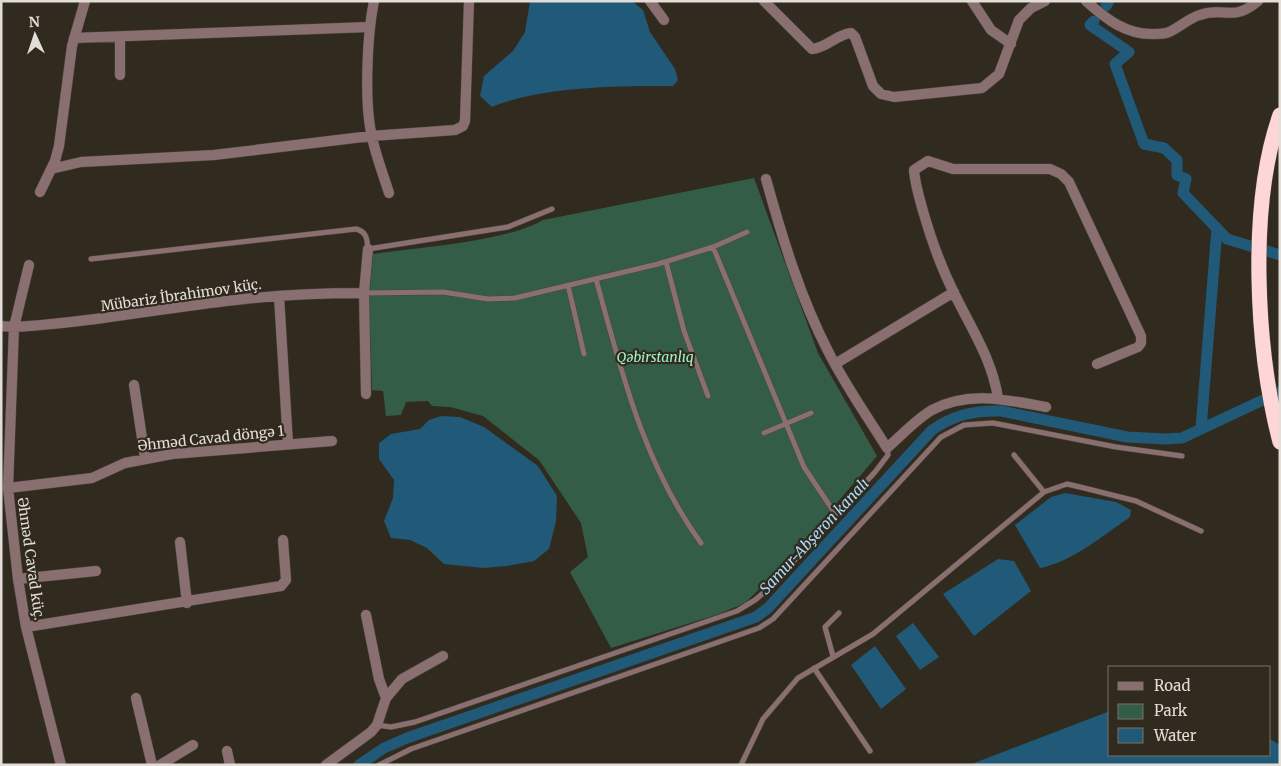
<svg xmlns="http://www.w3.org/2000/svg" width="1281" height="766" font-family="Merriweather,serif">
  <rect width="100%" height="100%" fill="#312a1f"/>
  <!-- green -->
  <path fill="#335d47" d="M754 178 818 353 877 456 783 566 745 603 719 614 611 648 570 572 588 557 581 523 539 460 483 416 450 407 432 406 428 401 406 402 401 415 386 416 383 391 372 390 369 299 373 254C420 247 505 242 543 220Z"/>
  <!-- water -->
  <path fill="#205a78" d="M530 1H632L643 10 650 32 675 69 678 80 673 86C618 86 542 86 492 107L480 96 484 76 513 51 525 32Z
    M441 416 460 417 484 427 538 466 557 496 556 521 549 549 534 561 507 566 483 568 444 564 427 548 410 540 391 538 384 521 393 498 394 480 379 459V443L391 434 420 429 429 420Z
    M1065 493 1116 502 1131 510 1130 517C1102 536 1072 562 1040 568L1015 525 1051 497Z
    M998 559 1014 561 1031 591 974 636 943 594Z
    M913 623 939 657 920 670 896 636Z
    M875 646 906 689 881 709 851 665Z
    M1110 711V755H1270V739L1280 745V765H969Z"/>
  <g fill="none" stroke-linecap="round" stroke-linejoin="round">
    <!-- canal -->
    <path stroke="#205a78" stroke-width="11" d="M1106 6 1109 1
      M1094 21 1090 25 1129 52 1115 64 1144 144 1164 148 1177 160V175L1186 179 1183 193 1227 239 1280 255
      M1201 429 1217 228
      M359 765 384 748 407 738 756 617 768 608 932 430C954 415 974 410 1001 411L1127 437 1165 439 1182 438 1280 392"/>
    <defs>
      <path id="lane" d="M713 247 804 467 836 515
        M91 259 356 229C367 232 367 239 368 249L508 227 552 209
        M666 262 684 331 708 396
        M596 279C621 371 644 465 701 543
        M568 285 584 354
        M364 293 443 292 488 299 515 298 658 264 713 247 747 232
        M764 433 811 413
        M1014 455 1044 492
        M833 656 825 627 839 613
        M814 668 870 751
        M377 725 391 727 415 722 737 611 755 600 768 589 875 472 888 455 887 448
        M379 765 411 749 759 628 773 619 941 437 964 425 993 423 1116 447 1182 456
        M741 765 763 719 798 678 873 634 1044 492 1067 484 1080 487 1136 501 1201 531"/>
      <path id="street" d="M374 1C367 35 364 103 372 137 376 156 383 174 389 193
        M650 1 664 20
        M764 1 812 49C827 48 837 34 851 33L855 37 873 86 881 94 894 97 982 88 999 74 1019 20 1031 8 1045 1
        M972 1 991 30 1011 44
        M1086 1C1106 19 1126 35 1154 34 1159 34 1165 34 1169 32 1180 27 1189 18 1200 15 1224 6 1232 23 1258 1
        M74 38 369 27
        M120 38V75
        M51 169 81 162 214 155 371 136 455 130 463 126 465 121 469 1
        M766 179C782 237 800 297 828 351 845 385 867 416 887 448 901 436 915 420 932 410 969 390 1007 400 1046 407
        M40 192 55 161 59 146 72 46 85 1
        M29 265 14 327 8 488 18 579 26 627 61 765
        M279 296 288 444
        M1 326 14 327C89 323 161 308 236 300 278 295 321 293 364 293
        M835 364 954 292
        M134 385 145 458
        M366 394 364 293 368 249
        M998 398C992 359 971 328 954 293 941 267 931 239 923 211 919 197 915 184 914 170L928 161 953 169H1050L1061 174 1069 182 1141 336V343L1138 347 1097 364
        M8 488 92 478 125 463 172 454 332 441
        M180 542 187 603
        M18 579 96 571
        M366 615 379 679 386 698
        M26 627 281 586 286 580 283 540
        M136 698 152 765
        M227 751 230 765
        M160 765 193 745
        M326 765 371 732 377 725 386 698 402 679 443 656"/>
      <path id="highway" d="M1280 115C1248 206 1256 349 1280 442"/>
    </defs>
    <!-- lane casing -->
    <use href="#lane" stroke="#4d473c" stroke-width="6"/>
    <!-- street casing -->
    <use href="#street" stroke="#4d473c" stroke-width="11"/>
    <!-- highway casing -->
    <use href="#highway" stroke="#4d473c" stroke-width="16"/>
    <!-- lane -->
    <use href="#lane" stroke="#8a6f71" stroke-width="5"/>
    <!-- street -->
    <use href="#street" stroke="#8a6f71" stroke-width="10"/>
    <!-- highway -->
    <use href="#highway" stroke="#ffd6d8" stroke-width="15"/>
  </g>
  <g text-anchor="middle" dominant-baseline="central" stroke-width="4.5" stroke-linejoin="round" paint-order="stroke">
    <!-- street labels -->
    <g font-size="14" fill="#e2ddd6" stroke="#312a1f">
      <text transform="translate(181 295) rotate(-8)">Mübariz İbrahimov küç.</text>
      <text transform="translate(211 438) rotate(-6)">Əhməd Cavad döngə 1</text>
      <text transform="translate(31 559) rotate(82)">Əhməd Cavad küç.</text>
    </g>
    <!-- park labels -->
    <g font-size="14" font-style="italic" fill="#9df4c5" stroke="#312a1f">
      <text x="655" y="357">Qəbirstanlıq</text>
    </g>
    <!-- water labels -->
    <g font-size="15" font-style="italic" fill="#abdbf8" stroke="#312a1f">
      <text transform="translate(814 536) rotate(-47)">Samur-Abşeron kanalı</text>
    </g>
  </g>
  <!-- border -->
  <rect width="1281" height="766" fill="none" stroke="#e2ddd6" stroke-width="5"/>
  <!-- legend -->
  <rect x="1108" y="666" width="162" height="90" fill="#312a1f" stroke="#787268"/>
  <rect x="1118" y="682" width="25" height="8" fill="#8a6f71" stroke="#787268"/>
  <text x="1154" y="691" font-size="15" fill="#e2ddd6">Road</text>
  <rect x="1118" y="704" width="25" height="15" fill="#335d47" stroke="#787268"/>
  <text x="1154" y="716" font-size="15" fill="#e2ddd6">Park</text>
  <rect x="1118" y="728" width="25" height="15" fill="#205a78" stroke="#787268"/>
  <text x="1154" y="741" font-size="15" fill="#e2ddd6">Water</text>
  <!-- north arrow -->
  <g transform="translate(35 35) rotate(357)" stroke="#312a1f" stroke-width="4" paint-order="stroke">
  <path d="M0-4L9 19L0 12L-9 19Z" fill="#e2ddd6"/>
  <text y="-8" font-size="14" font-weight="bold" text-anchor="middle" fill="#e2ddd6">N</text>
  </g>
</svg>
